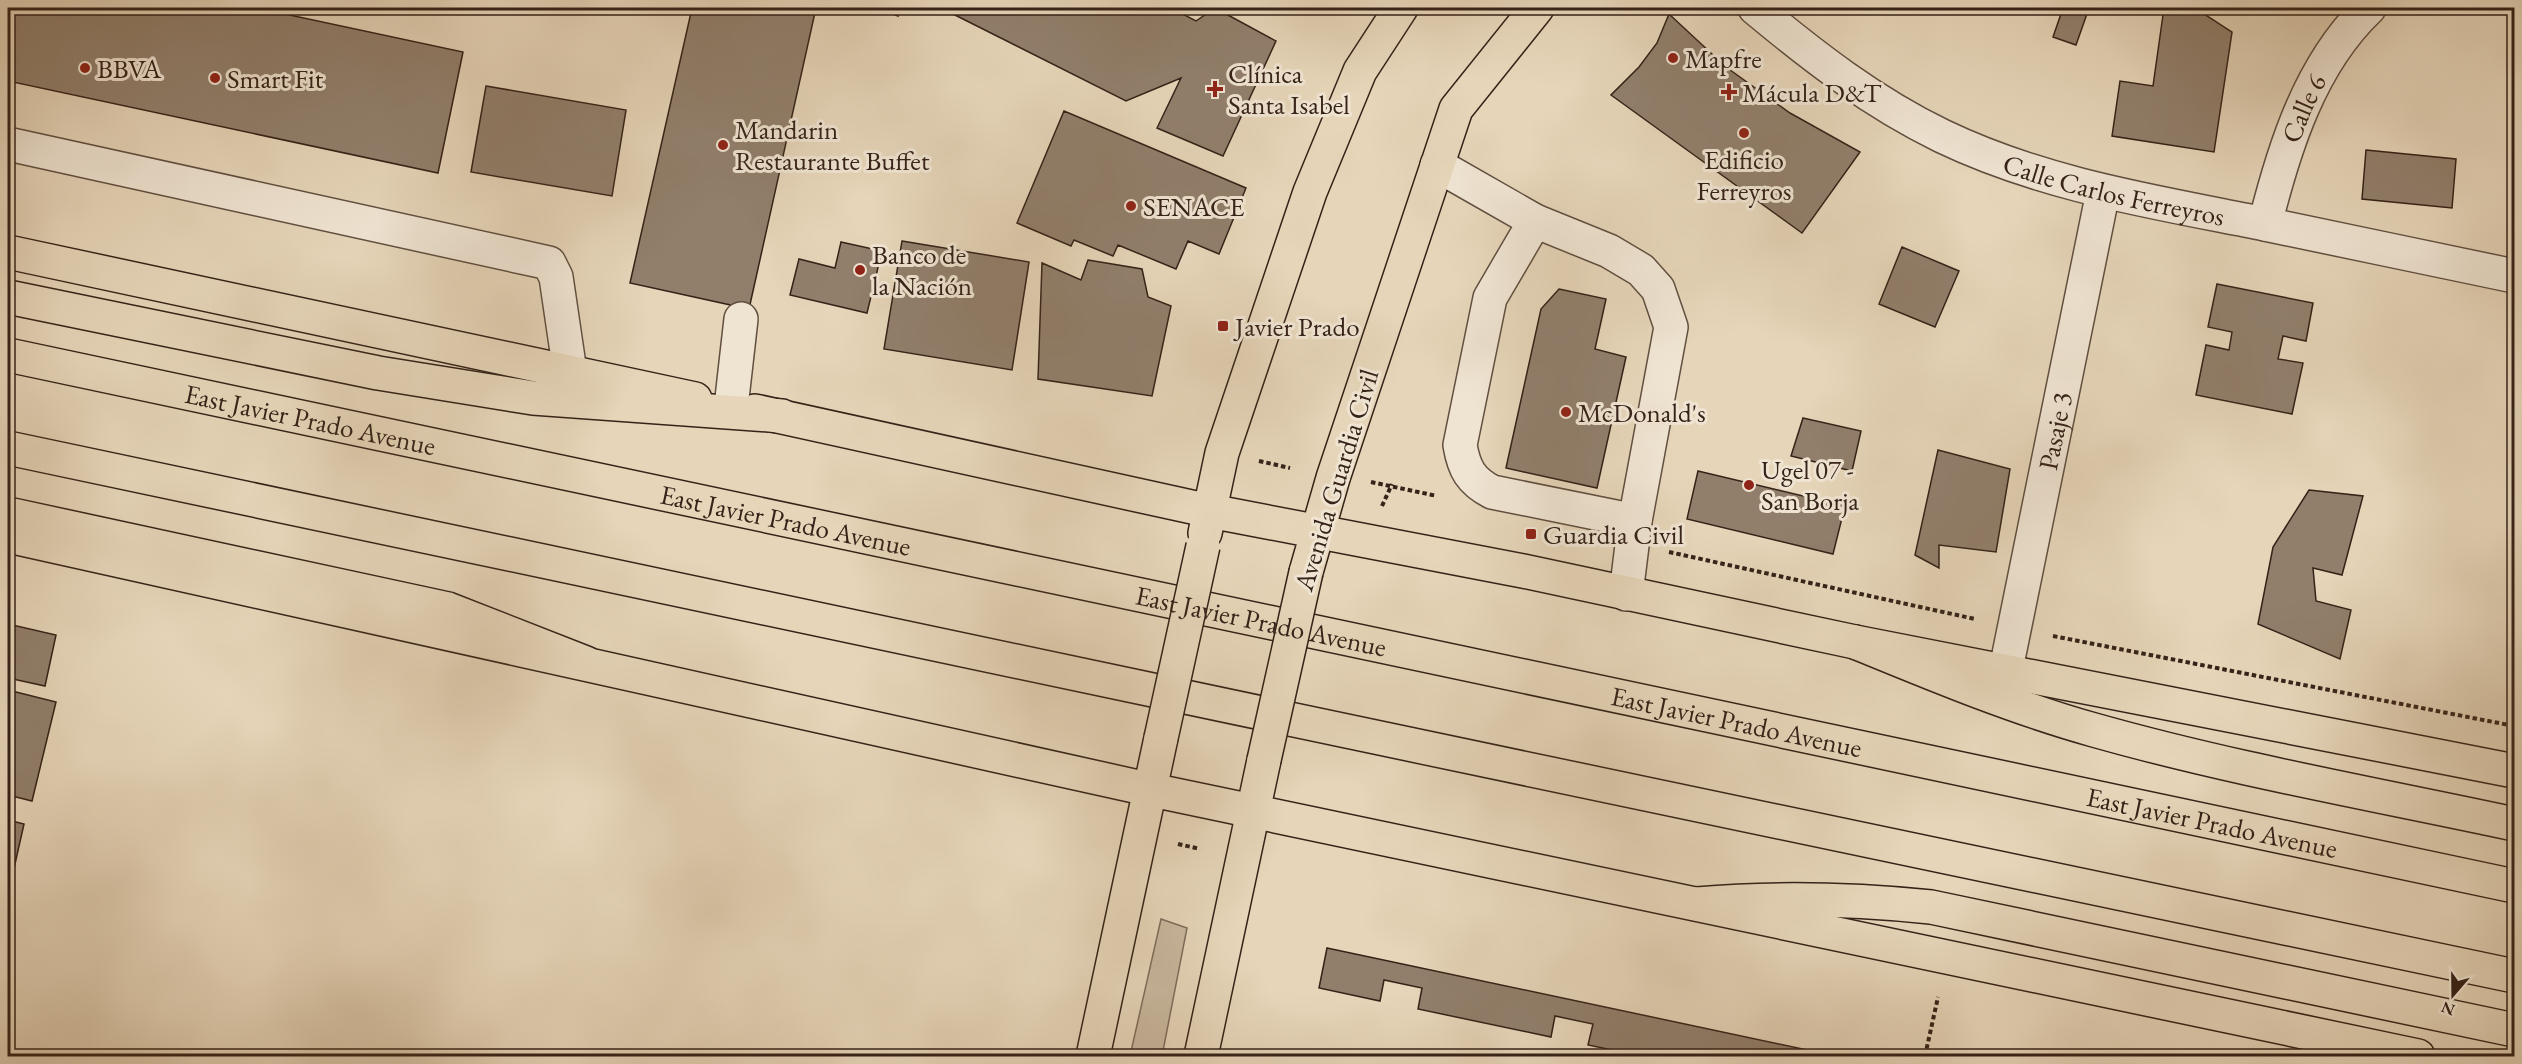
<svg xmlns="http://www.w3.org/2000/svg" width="2522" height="1064" font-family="'EB Garamond',serif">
  <rect width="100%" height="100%" fill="#e6d5b9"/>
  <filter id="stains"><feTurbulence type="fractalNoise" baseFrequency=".00333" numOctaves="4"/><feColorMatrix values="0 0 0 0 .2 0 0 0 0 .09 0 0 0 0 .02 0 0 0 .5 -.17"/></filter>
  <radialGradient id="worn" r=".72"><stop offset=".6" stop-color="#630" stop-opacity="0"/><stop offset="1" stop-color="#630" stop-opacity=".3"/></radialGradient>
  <!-- green -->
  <path fill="#c8b79e" stroke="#7e6c5b" stroke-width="1.5" d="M1161 919 1187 928 1162 1056H1130Z"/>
  <!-- building -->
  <path fill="#917f6c" stroke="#352218" stroke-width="1.5" d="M8 8H257L463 52 438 173 8 81Z
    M692 8H816L749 309 630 283Z
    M879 8H897L898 16Z
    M941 8H1171L1196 21 1215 8 1276 41 1223 156 1157 128 1181 78 1126 101Z
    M2063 8H2089L2076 45 2053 37Z
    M2164 8H2195L2232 32 2214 152 2112 136 2120 81 2153 86Z
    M1669 14 1726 67 1790 113 1860 152 1802 233 1611 95 1639 67 1657 43Z
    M486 86 626 110 612 196 471 172Z
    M1064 111 1246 188 1219 254 1188 241 1176 269 1118 245 1113 256 1074 240 1071 246 1017 223Z
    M2366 150 2456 159 2452 208 2362 199Z
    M902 241 1029 262 1012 370 884 349Z
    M841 242 882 251 867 313 790 295 799 259 835 268Z
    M1902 247 1959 271 1935 327 1879 304Z
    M1088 260 1142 269 1148 297 1171 306 1152 396 1038 379 1042 263 1081 280Z
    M2217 284 2313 303 2306 341 2283 336 2278 359 2303 363 2292 414 2196 395 2206 345 2229 350 2232 332 2208 327Z
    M1559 289 1606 299 1595 349 1626 357 1597 488 1506 468 1541 309Z
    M1803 418 1861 431 1852 471 1791 456Z
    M1938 450 2010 469 1996 552 1939 545V568L1915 555Z
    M1698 471 1845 506 1833 554 1687 519Z
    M2309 490 2363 496 2342 575 2313 568 2316 601 2351 610 2340 659 2258 624 2273 547Z
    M8 624 56 635 45 686 8 678Z
    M8 690 56 702 32 801 8 795Z
    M8 820 24 824 8 895Z
    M1327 948 1831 1055V1056H1746L1726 1052 1725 1056H1641L1588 1045 1593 1024 1555 1016 1551 1037 1418 1009 1422 988 1384 980 1380 1001 1319 988Z"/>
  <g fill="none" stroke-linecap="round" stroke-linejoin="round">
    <defs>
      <g id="minor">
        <path id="s1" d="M1755 8C1814 57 1872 102 1942 136 2044 185 2155 202 2265 224 2348 241 2431 259 2514 276"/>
        <path d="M8 144 549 263 556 277 570 372"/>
        <path d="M1437 165 1535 221 1609 251 1641 270 1658 289 1671 327 1635 521 1626 594"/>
        <path d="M1535 221 1490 298 1460 445C1464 469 1471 481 1492 492L1635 521"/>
        <path id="s2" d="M2265 224C2284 148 2310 64 2369 8"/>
        <path d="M731 407 741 319"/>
        <path id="s3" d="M2006 669 2103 192"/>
      </g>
      <path id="major" d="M8 252 695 399
        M755 411 1210 511 1523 571 1855 642 2514 771
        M1205 533 1222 453 1310 192 1360 71 1401 8
        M8 536 1152 790 2418 1056
        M1306 572 1333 478 1456 109 1537 8
        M1093 1056 1161 738
        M1201 1056 1264 760"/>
      <g id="highway">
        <path d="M8 297 378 373 533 398 782 416"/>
        <path id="s4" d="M8 355 2514 886"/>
        <path d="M8 448C842 627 1679 800 2514 976"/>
        <path d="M8 514 448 609 586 663"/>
        <path d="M1855 642C1933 674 2012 707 2094 730 2232 769 2374 794 2514 824"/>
        <path d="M1697 904C1776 897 1852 899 1931 907L2514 1030"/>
      </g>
    </defs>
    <!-- minor casing -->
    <use href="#minor" stroke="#614f40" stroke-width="36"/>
    <!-- major casing -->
    <use href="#major" stroke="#352218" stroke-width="36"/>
    <!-- highway casing -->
    <use href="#highway" stroke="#352218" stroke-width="36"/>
    <!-- path -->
    <path stroke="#352218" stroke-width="4" stroke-dasharray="4.5 3" stroke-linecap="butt" d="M1259 461 1290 468
      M1371 482 1437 496
      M1382 506 1392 484
      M1669 552 1975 619
      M2053 636 2514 726
      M1178 844 1200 849
      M1925 1056 1938 997"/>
    <!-- minor -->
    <use href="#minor" stroke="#efe4d2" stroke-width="33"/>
    <!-- major -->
    <use href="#major" stroke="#e6d5b9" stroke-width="33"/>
    <!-- highway -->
    <use href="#highway" stroke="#e6d5b9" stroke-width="33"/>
    <defs>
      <path id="major-bridge" d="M1161 738 1203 546
        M1264 760 1306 572"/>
    </defs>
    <!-- major-bridge casing -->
    <use href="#major-bridge" stroke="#352218" stroke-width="36" stroke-linecap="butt"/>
    <!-- major-bridge -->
    <use href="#major-bridge" stroke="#e6d5b9" stroke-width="33"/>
  </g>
  <!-- markers -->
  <g fill="#8f2418" stroke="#efe4d2" stroke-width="2">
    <circle cx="1673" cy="58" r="6"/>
    <circle cx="85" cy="68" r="6"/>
    <circle cx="215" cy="78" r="6"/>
    <path d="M1212 80h6v6h6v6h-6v6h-6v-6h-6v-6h6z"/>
    <path d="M1726 83h6v6h6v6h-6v6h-6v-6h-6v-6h6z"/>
    <circle cx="1744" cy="133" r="6"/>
    <circle cx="723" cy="145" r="6"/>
    <circle cx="1131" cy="206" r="6"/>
    <circle cx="860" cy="270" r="6"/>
    <rect x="1217" y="320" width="12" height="12" rx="3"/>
    <circle cx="1566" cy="412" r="6"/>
    <circle cx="1749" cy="485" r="6"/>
    <rect x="1525" y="528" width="12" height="12" rx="3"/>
  </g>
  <g text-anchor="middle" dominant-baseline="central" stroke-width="6" stroke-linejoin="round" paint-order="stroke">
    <!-- poi labels -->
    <g font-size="27" fill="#352218" stroke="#efe4d2" text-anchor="start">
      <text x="1685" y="58">Mapfre</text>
      <text x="97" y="68">BBVA</text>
      <text x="1228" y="73">Clínica<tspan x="1228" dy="31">Santa Isabel</tspan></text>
      <text x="227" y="78">Smart Fit</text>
      <text x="1742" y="92">Mácula D&amp;T</text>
      <text x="735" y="129">Mandarin<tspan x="735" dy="31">Restaurante Buffet</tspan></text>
      <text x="1744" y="159" text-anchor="middle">Edificio<tspan x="1744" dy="31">Ferreyros</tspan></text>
      <text x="1143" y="206">SENACE</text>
      <text x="872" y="254">Banco de<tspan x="872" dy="31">la Nación</tspan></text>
      <text x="1235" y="326">Javier Prado</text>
      <text x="1578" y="412">McDonald's</text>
      <text x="1761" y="469">Ugel 07 -<tspan x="1761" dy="31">San Borja</tspan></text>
      <text x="1543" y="534">Guardia Civil</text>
    </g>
    <!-- street labels -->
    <g font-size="27" fill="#352218" stroke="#efe4d2">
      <text stroke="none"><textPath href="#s2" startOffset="122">Calle 6</textPath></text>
      <text stroke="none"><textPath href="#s1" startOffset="408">Calle Carlos Ferreyros</textPath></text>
      <text stroke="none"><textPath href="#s4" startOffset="309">East Javier Prado Avenue</textPath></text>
      <text stroke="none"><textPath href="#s3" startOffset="243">Pasaje 3</textPath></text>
      <text transform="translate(1336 480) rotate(-73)">Avenida Guardia Civil</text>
      <text stroke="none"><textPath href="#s4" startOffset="795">East Javier Prado Avenue</textPath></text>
      <text stroke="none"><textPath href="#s4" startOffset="1281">East Javier Prado Avenue</textPath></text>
      <text stroke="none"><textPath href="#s4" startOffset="1767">East Javier Prado Avenue</textPath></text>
      <text stroke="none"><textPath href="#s4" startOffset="2253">East Javier Prado Avenue</textPath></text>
    </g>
  </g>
  <!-- margin -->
  <rect width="2522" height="1064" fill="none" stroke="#e6d5b9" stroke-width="30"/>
  <rect x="9" y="9" width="2504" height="1046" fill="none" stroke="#352218" stroke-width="3"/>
  <rect x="15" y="15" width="2492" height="1034" fill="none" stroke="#352218" stroke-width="1.5"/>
  <!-- north arrow -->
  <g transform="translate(2453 995) rotate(200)" stroke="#efe4d2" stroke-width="4.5" paint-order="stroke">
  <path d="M0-4.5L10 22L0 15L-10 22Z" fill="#352218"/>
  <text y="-9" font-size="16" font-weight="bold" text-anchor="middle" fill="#352218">N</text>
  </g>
  <rect width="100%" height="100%" filter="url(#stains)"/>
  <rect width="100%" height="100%" fill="url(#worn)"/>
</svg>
